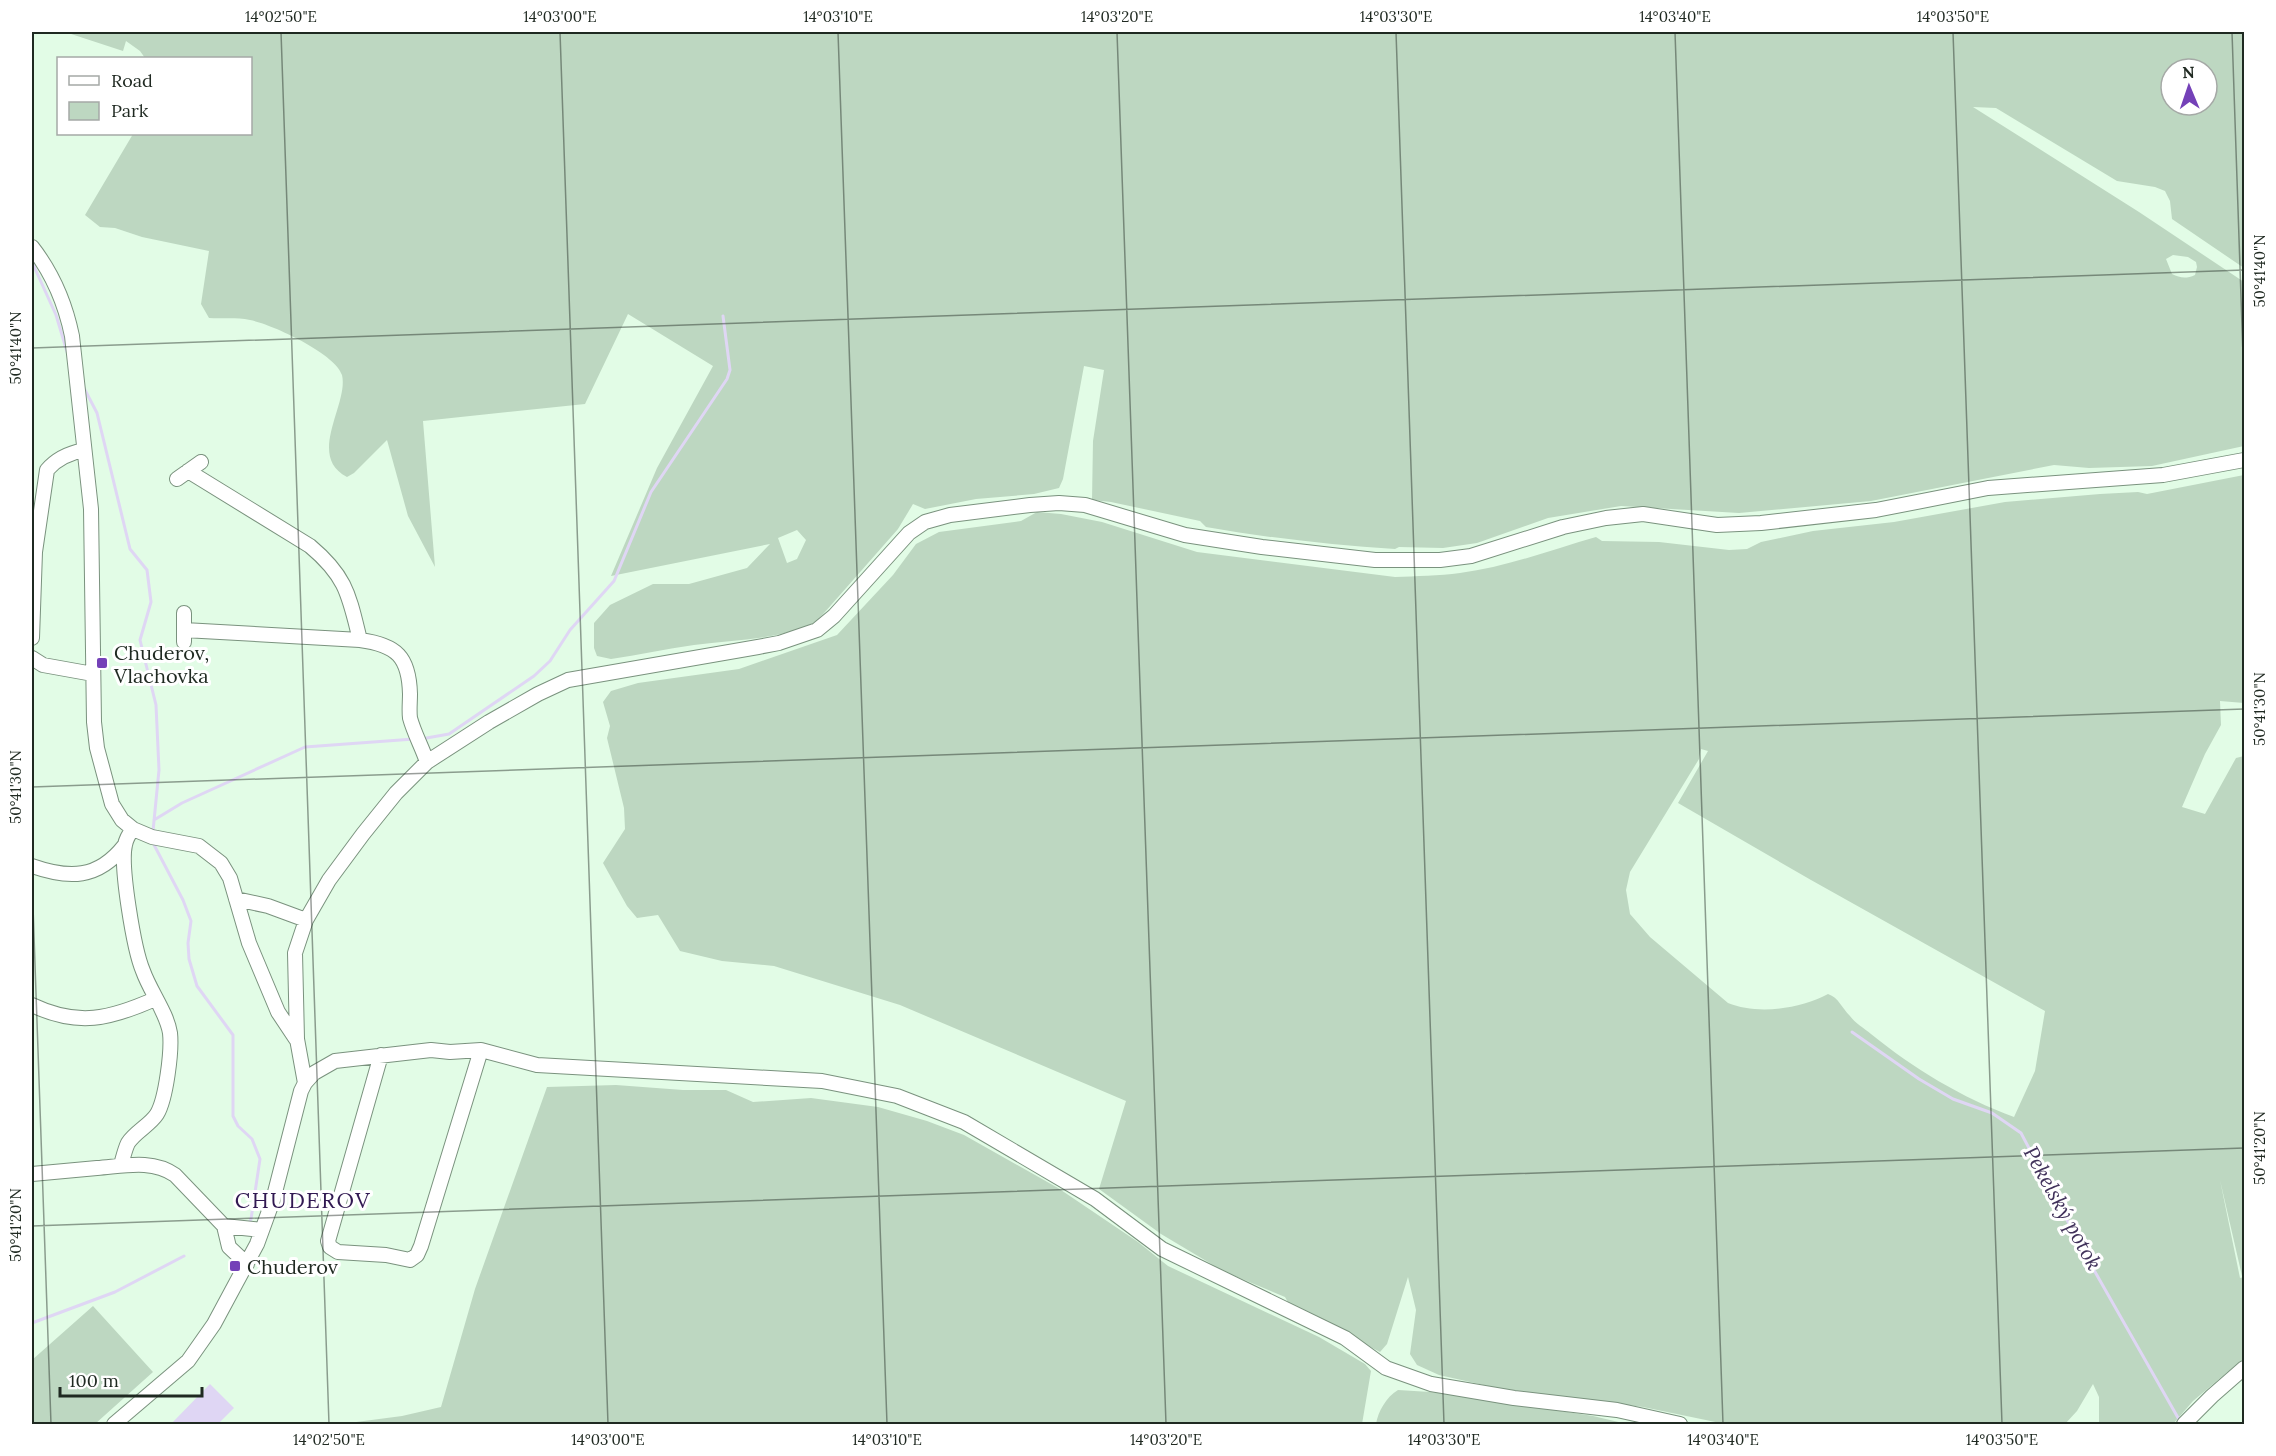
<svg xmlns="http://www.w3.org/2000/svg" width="2276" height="1456" font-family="Lora,serif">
  <rect width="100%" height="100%" fill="#e2fce6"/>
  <!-- green -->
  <path fill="#bdd7c1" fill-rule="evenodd" d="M65 32H2244V268L2172 219 2170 201 2165 191 2155 187 2117 181 1996 108 1973 107 2139 212 2244 282V446L2152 466 2089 468 2054 465 1871 501 1739 513 1621 506 1548 518 1477 543 1443 548 1399 547 1395 549C1331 545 1269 538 1206 527L1200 521 1111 502 1092 500 1093 441 1104 370 1084 366 1063 479 1059 488 1034 494 976 499 925 509 913 504 898 529 817 621C778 641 736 639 694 645 666 649 638 655 611 659L597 656 594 648V623L610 605 653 584H689L747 568 770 544 611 576 657 468 713 366 628 314 585 404 423 421 435 567 408 516 387 440 354 473 347 477C306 456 349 404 342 375 336 354 272 324 250 320 236 317 222 319 209 318L201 304 209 251 142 237 115 228 100 227 85 215 133 134H250V58H145L140 51 126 41 123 51ZM2171 69H2207V105H2171ZM2173 255 2188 257 2196 262 2197 267 2195 275C2186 279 2180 278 2172 274L2166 259ZM797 530 806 540 797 559 787 563 778 538Z
    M2244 475V703L2220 701 2221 725 2205 754 2182 807 2205 814 2236 758 2244 756V1275L2242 1276 2220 1180 2240 1278 2244 1277V1358L2193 1401 2173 1424H2099V1397L2093 1384 2077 1411 2065 1424H1725L1643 1407 1497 1388 1439 1375 1417 1365 1410 1354 1416 1310 1408 1277 1387 1344 1380 1352 1289 1304 1285 1297 1223 1271 1161 1234 1099 1189 1126 1101 900 1005 774 966 722 961 680 951 658 915 637 918 627 906 603 863 625 829 624 808 607 738 610 726 603 702 611 691 638 683 739 669 837 635 893 575 916 544 939 532 1021 521 1037 512 1061 514 1102 522 1197 552 1395 577C1416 576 1439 576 1460 573 1506 567 1551 550 1596 537L1602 541 1659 542 1729 550 1747 549 1761 542 1813 531 1894 522 2005 502 2100 494 2138 492 2147 494ZM1701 749 1708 751 1678 803 1811 880 2045 1011 2035 1071 2014 1117C1962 1098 1913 1068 1871 1034 1864 1028 1855 1023 1850 1016 1841 1007 1839 998 1828 994 1800 1009 1757 1015 1728 1003L1650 937 1630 914 1626 890 1630 872 1699 759Z
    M616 1085 683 1090H726L753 1102 811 1098 878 1107 927 1121 964 1135 1058 1188 1138 1242 1168 1266 1319 1337 1365 1364 1371 1371 1362 1424H341L402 1416 441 1407 475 1289 547 1087Z
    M93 1306 153 1372 95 1424H32V1360Z
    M1398 1390 1446 1393 1593 1416 1627 1424H1376C1378 1412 1386 1397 1398 1390Z"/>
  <!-- water -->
  <path fill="#dfd6f4" d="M210 1384 234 1408 218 1424H171Z"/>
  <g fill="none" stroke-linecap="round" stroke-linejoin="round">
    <!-- stream -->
    <path stroke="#dfd6f4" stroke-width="3" d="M32 262 56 315 68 355
      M84 388 97 413 130 549 147 570 151 602 140 640 156 705 159 770 153 831
      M421 739 449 734 534 676 550 661 570 630 614 581 651 492 727 379 730 370 723 316
      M154 820 182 803 305 747 414 739
      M152 841 183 900 191 921 188 943 189 959 197 986 233 1035V1116L238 1126 252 1139 260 1159 251 1219 248 1225
      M1852 1032 1919 1079 1953 1099 1992 1113 2021 1133 2086 1256 2181 1423
      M32 1323 115 1292 184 1256"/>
    <defs>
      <path id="minor" d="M32 247C53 274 65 302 72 336L91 509 94 722 97 748 112 804 122 820 133 829 152 837 199 846 221 863 230 878 249 943 278 1012 296 1039
        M188 471 310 546C347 577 349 596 360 640
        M177 479 201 462
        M184 630 360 640C397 645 409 657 410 694 410 702 409 711 410 718 414 733 422 747 427 762
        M32 638 35 552 47 470C57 458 69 453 84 450
        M184 642V613
        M32 658 43 665 93 674
        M32 866C69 879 98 879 124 846
        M236 899 268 906 306 920
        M32 1005C78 1027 110 1019 155 999
        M381 1055 328 1241 330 1247 338 1252 386 1255 410 1260 417 1255 421 1246 481 1050
        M305 1083 297 1039 295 953 306 920 329 880 363 834 396 793 427 762 489 722 538 694 568 680 758 647 779 643 817 630 834 616 909 533 925 522 950 515 1030 505 1059 503 1085 505 1185 535 1262 547 1375 560H1440L1471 556 1563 527 1606 518 1643 514 1717 525 1761 523 1876 510 1988 488 2163 475 2244 460
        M121 1165C123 1158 125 1149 128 1143 135 1132 150 1125 157 1114 166 1099 172 1051 170 1033 167 1013 150 991 143 971 134 950 120 866 125 845 126 839 129 834 133 829
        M32 1174C53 1172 75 1170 97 1168 124 1166 152 1159 175 1175L224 1226 262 1230
        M224 1226 229 1247 247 1264
        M114 1424 188 1361 214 1324 257 1244 273 1200 301 1091 305 1083 314 1073 335 1061 431 1050 450 1052 481 1050 537 1065 822 1081 897 1096 964 1122 1095 1199 1162 1249 1345 1338 1386 1368 1431 1384 1514 1398 1617 1410 1680 1424
        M2184 1424 2212 1396 2244 1368"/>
    </defs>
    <!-- minor casing -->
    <use href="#minor" stroke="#7a927e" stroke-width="16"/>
    <!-- minor -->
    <use href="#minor" stroke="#fff" stroke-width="14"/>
  </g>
  <!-- ticks -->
  <path fill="none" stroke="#1f2921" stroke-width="1.5" stroke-opacity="0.45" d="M281 32 329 1424M560 32 608 1424M838 32 887 1424M1117 32 1166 1424M1396 32 1444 1424M1675 32 1723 1424M1953 32 2002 1424M2232 32 2244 385M32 348 2244 270M32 787 2244 709M32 878 51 1424M32 1226 2244 1148"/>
  <!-- markers -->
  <g fill="#7441b8" stroke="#fff" stroke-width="2">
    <rect x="96" y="657" width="12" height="12" rx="3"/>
    <rect x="229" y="1260" width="12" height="12" rx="3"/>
  </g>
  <g text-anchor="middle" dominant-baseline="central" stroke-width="6" stroke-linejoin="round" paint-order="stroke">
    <!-- poi labels -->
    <g font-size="20" fill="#1f2921" stroke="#fff" text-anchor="start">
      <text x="114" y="652">Chuderov,<tspan x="114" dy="23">Vlachovka</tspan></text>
      <text x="247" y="1266">Chuderov</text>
    </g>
    <!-- water labels -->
    <g font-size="21" font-style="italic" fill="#41325b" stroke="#fff">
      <text transform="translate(2063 1208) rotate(61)">Pekelský potok</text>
    </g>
    <!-- quarter labels -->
    <g font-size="22" letter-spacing="1.5" fill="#311952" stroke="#fff">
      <text x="303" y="1200">CHUDEROV</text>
    </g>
  </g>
  <!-- border -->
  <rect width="2276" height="1456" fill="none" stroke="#ffffff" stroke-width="66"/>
  <!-- legend -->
  <rect x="57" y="57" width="195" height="78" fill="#ffffff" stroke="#a5a9a6" stroke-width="1.5"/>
  <rect x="69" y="76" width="30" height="9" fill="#ffffff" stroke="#a5a9a6" stroke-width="1.5"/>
  <text x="111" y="87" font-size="18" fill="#1f2921">Road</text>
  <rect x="69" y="102" width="30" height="18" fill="#bdd7c1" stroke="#a5a9a6" stroke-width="1.5"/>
  <text x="111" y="117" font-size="18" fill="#1f2921">Park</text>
  <!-- north arrow -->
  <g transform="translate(2189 87) rotate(358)"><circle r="28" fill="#ffffff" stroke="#a5a9a6" stroke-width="1.5"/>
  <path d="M0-4.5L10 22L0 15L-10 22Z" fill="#7441b8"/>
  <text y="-9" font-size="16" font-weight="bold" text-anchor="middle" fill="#1f2921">N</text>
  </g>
  <!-- scale -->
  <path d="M60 1387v9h142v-9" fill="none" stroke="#1f2921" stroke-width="3"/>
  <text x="69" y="1387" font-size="18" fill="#1f2921" stroke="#ffffff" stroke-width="4.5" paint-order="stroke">100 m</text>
  <rect x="33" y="33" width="2210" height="1390" fill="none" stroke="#1f2921" stroke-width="2"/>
  <g font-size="15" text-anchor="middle" fill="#1f2921">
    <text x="281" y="22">14°02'50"E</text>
    <text x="560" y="22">14°03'00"E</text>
    <text x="838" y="22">14°03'10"E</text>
    <text x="1117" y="22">14°03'20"E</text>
    <text x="1396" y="22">14°03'30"E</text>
    <text x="1675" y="22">14°03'40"E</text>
    <text x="1953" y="22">14°03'50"E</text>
    <text transform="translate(2260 271) rotate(-90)" y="5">50°41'40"N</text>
    <text transform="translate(16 348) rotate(-90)" y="5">50°41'40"N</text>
    <text transform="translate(2260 709) rotate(-90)" y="5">50°41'30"N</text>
    <text transform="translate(16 787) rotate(-90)" y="5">50°41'30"N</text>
    <text transform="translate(2260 1148) rotate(-90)" y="5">50°41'20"N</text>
    <text transform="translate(16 1225) rotate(-90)" y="5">50°41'20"N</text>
    <text x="329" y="1445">14°02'50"E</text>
    <text x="608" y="1445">14°03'00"E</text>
    <text x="887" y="1445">14°03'10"E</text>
    <text x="1166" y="1445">14°03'20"E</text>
    <text x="1444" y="1445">14°03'30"E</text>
    <text x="1723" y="1445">14°03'40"E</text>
    <text x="2002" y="1445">14°03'50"E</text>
  </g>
</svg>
